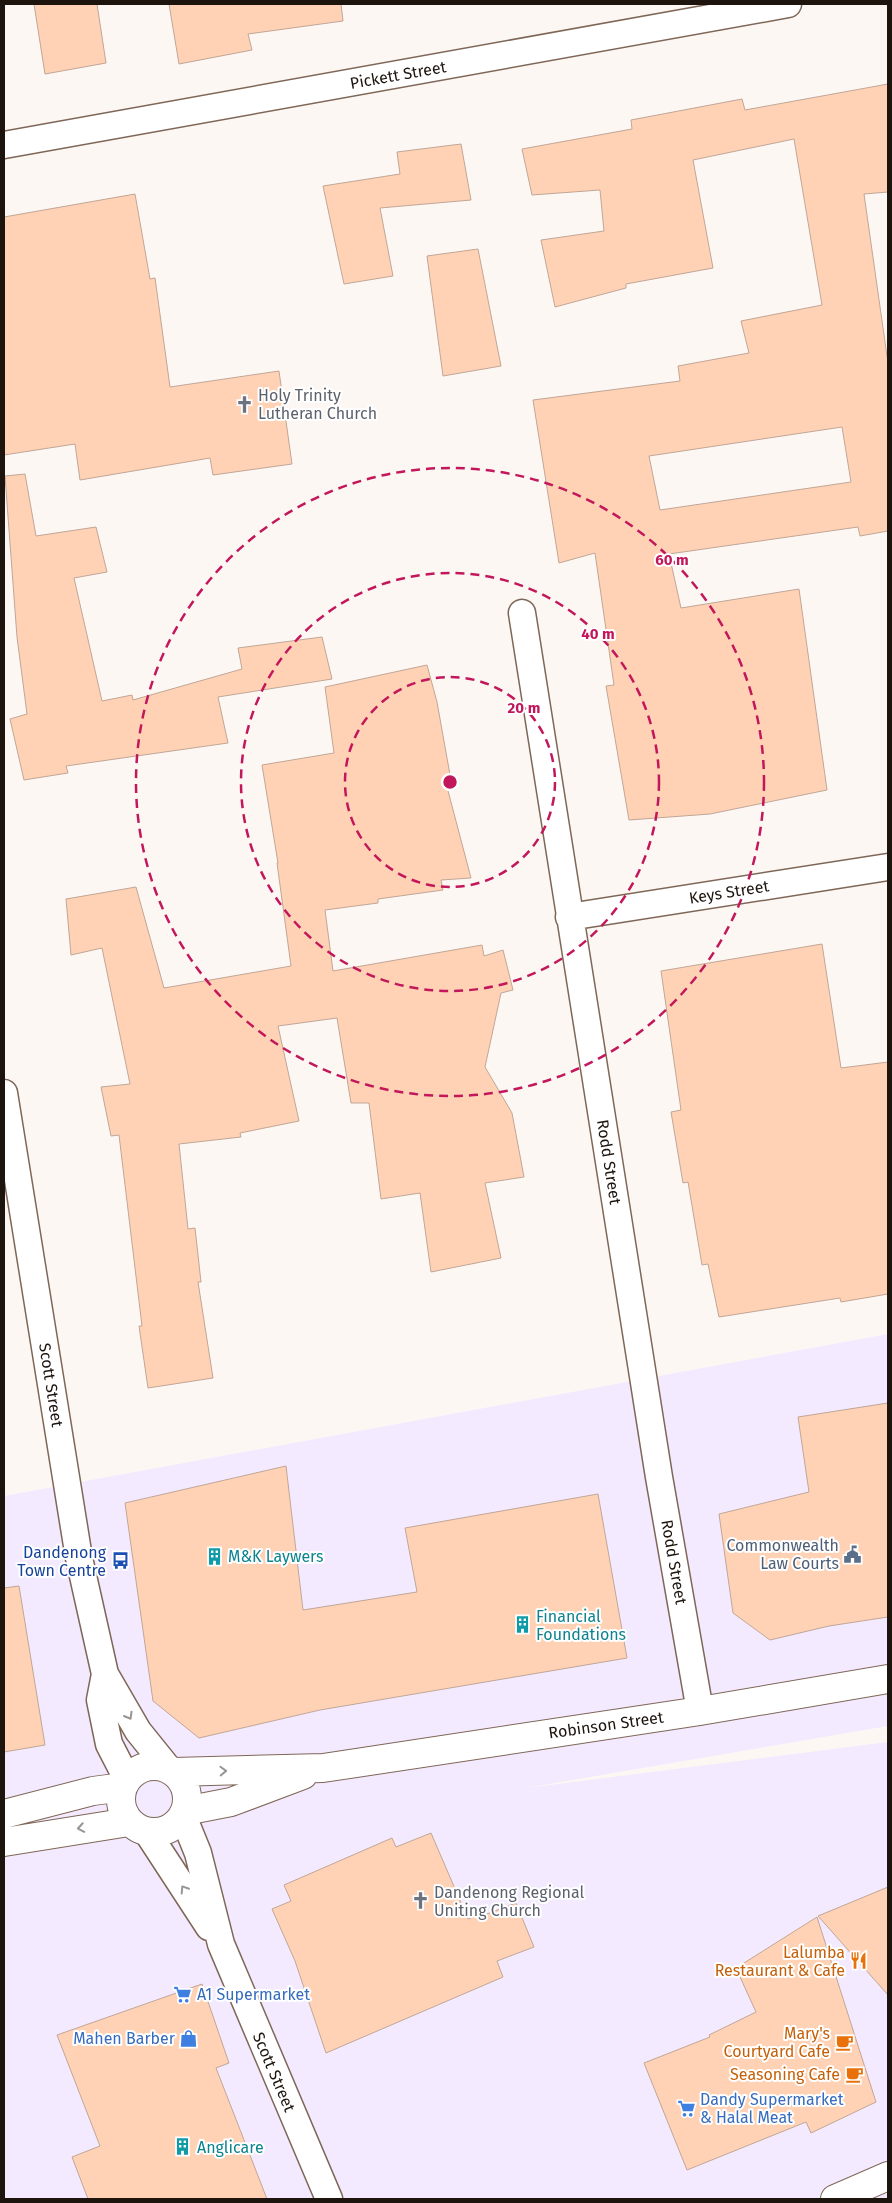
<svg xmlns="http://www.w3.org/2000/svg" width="892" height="2203" font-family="'Fira Sans',sans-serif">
  <rect width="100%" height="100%" fill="#fdf7f4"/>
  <!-- commercial -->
  <path fill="#f3eaff" d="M888 1334V1726L526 1788 888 1742V2199H4V1496Z"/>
  <!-- building -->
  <path fill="#ffd2b5" stroke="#c1a696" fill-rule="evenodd" d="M34 4H97L106 63 45 74Z
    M169 4H341L343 21 248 34 252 50 179 64Z
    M888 84V192L864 194 888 363V531L860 536 858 527 669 554 681 608 799 589 827 790 710 814 629 820 606 686 614 685 595 553 559 563 533 400 680 381 678 366 749 353 741 321 822 305 794 139 693 160 713 268 626 284V288L555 307 541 240 604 231 600 190 532 195 522 149 632 129 631 120 742 99 745 110ZM842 427 851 482 660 510 649 456Z
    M461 144 471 200 380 208 393 276 344 284 323 186 400 174 397 152Z
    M135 194 150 279 155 278 170 387 279 371 292 464 213 475 210 458 80 480 75 444 4 455V217Z
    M478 249 501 366 443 376 427 256Z
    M25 474 36 536 96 527 107 572 74 578 102 701 132 695 133 700 242 669 238 648 322 637 332 679 218 697 228 743 66 766 68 773 24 780 10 719 27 714 17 637 5 476Z
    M427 665 437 702 452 786 447 787 471 878 441 880 443 890 378 899V903L325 910 333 971 482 945 484 956 503 950 513 990 501 993 485 1067 512 1113 524 1177 485 1183 501 1258 431 1272 420 1193 381 1199 369 1103H351L337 1018 278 1026 299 1121 240 1133 241 1137 179 1144 188 1229 195 1228 201 1282H198L213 1378 148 1388 139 1326H142L119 1135 111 1136 101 1087 130 1084 102 948 71 955 66 899 136 887 164 988 291 966 277 863H278L262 765 334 753 325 687Z
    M822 944 841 1068 888 1062V1294L841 1302 840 1298 719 1317 708 1264 702 1265 688 1182 683 1183 671 1112 681 1110 661 971Z
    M888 1403V1617L829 1626 770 1640 733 1613 719 1514 809 1492 798 1417Z
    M286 1466 303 1610 417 1592 405 1528 598 1494 627 1658 320 1710 199 1738 153 1701 125 1503Z
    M19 1586 45 1745 4 1752V1588Z
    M431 1833 468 1919 478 1915 479 1917 516 1903 534 1947 497 1961 503 1977 326 2053 295 1961 272 1909 291 1901 284 1885 392 1838 396 1847Z
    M888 1887V1995L818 1916Z
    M817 1917 876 2102 811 2133 806 2122 687 2170 644 2063 710 2037 709 2035 756 2012 736 1968Z
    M202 1984 229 2063 216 2068 267 2199H88L72 2157 100 2146 57 2035Z"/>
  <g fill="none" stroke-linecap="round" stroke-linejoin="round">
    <defs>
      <path id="street" d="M4 145 788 4
        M522 613 659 1477 700 1711
        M569 917 888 867
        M4 1093 79 1558 105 1674 138 1731 167 1767
        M105 1674 100 1700 109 1744 127 1779
        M183 1816 198 1853 221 1944 329 2199
        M147 1832 209 1927"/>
      <path id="secondary" d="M121 1799a33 33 0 1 1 66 0a33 33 0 1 1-66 0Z
        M174 1772 323 1768 700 1711 888 1679
        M185 1811 231 1802 303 1775
        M4 1814 93 1791 123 1787
        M4 1842 129 1822
        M835 2199 888 2176"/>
    </defs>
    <!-- street casing -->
    <use href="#street" stroke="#7f6758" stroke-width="29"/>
    <!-- secondary casing -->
    <use href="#secondary" stroke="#7f6758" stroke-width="30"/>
    <!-- street -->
    <use href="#street" stroke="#fff" stroke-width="26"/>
    <!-- secondary -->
    <use href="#secondary" stroke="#fff" stroke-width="28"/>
  </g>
  <!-- one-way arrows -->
  <defs><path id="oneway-chevron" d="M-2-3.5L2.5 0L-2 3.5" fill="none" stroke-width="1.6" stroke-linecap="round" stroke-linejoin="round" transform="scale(1.25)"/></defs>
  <g stroke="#999593">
    <use href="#oneway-chevron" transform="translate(129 1716) rotate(60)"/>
    <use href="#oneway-chevron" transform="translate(223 1771) rotate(-2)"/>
    <use href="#oneway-chevron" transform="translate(81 1828) rotate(170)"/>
    <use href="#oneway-chevron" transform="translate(184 1889) rotate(-123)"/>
  </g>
  <!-- distance rings -->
  <g fill="none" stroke="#c2185b" stroke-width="2.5" stroke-dasharray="9 6">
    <circle cx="450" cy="782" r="105"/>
    <circle cx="450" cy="782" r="209"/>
    <circle cx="450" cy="782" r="314"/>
  </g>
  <!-- icons -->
  <defs>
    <symbol id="church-bare" viewBox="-9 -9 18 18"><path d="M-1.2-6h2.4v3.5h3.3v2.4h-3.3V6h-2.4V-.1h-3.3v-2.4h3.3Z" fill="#6b7280" stroke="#fff" stroke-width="2.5" paint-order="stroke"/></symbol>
    <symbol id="civic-bare" viewBox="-9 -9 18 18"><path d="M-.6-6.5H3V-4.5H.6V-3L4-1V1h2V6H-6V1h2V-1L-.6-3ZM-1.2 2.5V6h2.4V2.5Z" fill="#5c6f8a" stroke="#fff" stroke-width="2.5" paint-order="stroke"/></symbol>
    <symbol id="building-bare" viewBox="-9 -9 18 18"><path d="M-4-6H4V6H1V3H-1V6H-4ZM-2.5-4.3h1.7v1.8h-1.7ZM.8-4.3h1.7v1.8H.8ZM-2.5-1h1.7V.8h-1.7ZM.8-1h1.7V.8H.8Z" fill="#0f9aa8" stroke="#fff" stroke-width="2.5" paint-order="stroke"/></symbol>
    <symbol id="bus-bare" viewBox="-9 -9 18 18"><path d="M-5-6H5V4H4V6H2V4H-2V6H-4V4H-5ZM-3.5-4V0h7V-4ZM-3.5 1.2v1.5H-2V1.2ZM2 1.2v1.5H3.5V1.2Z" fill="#1a4fb4" stroke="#fff" stroke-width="2.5" paint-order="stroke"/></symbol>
    <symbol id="restaurant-bare" viewBox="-9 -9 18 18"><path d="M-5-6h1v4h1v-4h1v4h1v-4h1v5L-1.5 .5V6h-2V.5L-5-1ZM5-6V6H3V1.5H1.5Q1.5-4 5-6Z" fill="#e8710a" stroke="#fff" stroke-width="2.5" paint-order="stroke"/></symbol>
    <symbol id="supermarket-bare" viewBox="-9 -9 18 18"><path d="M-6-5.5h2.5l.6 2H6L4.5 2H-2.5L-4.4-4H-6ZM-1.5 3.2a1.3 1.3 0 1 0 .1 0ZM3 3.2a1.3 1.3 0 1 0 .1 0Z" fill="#3f7fe0" stroke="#fff" stroke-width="2.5" paint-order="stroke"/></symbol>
    <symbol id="shop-bare" viewBox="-9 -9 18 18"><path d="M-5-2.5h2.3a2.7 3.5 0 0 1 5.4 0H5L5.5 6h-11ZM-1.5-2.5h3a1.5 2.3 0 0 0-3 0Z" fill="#3f7fe0" stroke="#fff" stroke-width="2.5" paint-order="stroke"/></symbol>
    <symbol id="cafe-bare" viewBox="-9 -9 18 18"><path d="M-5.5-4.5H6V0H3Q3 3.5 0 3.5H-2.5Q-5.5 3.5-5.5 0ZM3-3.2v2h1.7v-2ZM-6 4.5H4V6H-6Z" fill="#e8710a" stroke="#fff" stroke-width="2.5" paint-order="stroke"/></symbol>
  </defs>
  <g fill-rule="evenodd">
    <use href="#church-bare" x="232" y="392" width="25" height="25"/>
    <use href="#civic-bare" x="840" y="1542" width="25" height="25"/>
    <use href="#building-bare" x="202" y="1544" width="25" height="25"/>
    <use href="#bus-bare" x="108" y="1548" width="25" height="25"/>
    <use href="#building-bare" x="510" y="1612" width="25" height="25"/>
    <use href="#church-bare" x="408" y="1888" width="25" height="25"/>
    <use href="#restaurant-bare" x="846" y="1948" width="25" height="25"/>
    <use href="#supermarket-bare" x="170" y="1982" width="25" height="25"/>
    <use href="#shop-bare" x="176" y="2026" width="25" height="25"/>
    <use href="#cafe-bare" x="832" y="2030" width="25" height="25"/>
    <use href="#cafe-bare" x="842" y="2062" width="25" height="25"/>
    <use href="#supermarket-bare" x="674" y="2096" width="25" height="25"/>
    <use href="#building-bare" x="170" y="2134" width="25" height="25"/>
  </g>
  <g text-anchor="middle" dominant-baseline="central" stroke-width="4" stroke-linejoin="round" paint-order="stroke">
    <!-- street labels -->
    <g font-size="16" fill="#1d140e" stroke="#fff">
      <text transform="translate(398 75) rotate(-10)">Pickett Street</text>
      <text transform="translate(729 892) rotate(-9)">Keys Street</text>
      <text transform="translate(609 1162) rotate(81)">Rodd Street</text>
      <text transform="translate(51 1385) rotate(81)">Scott Street</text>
      <text transform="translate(674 1562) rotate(80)">Rodd Street</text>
      <text transform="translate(606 1725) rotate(-8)">Robinson Street</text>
      <text transform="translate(274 2072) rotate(67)">Scott Street</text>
    </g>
    <!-- worship labels -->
    <g font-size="16" fill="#5b616d" stroke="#fff" text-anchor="start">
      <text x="258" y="395">Holy Trinity<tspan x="258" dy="18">Lutheran Church</tspan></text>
      <text x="434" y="1892">Dandenong Regional<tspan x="434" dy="18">Uniting Church</tspan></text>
    </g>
    <!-- service labels -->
    <g font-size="16" fill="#4e5e75" stroke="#fff" text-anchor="end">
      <text x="839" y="1545">Commonwealth<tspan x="839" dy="18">Law Courts</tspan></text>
    </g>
    <!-- transit labels -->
    <g font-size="16" fill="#164399" stroke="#fff" text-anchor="end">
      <text x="106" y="1552">Dandenong<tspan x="106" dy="18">Town Centre</tspan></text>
    </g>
    <!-- culture labels -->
    <g font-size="16" fill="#0d838f" stroke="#fff" text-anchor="start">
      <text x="228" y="1556">M&amp;K Laywers</text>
      <text x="536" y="1616">Financial<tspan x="536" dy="18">Foundations</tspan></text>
      <text x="197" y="2147">Anglicare</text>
    </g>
    <!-- food labels -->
    <g font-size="16" fill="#c56008" stroke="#fff" text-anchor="end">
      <text x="845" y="1952">Lalumba<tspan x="845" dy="18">Restaurant &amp; Cafe</tspan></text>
      <text x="830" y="2033">Mary's<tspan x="830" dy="18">Courtyard Cafe</tspan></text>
      <text x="840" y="2074">Seasoning Cafe</text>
    </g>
    <!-- shop labels -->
    <g font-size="16" fill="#366cbe" stroke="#fff" text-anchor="start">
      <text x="197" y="1994">A1 Supermarket</text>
      <text x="175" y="2038" text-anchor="end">Mahen Barber</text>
      <text x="700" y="2099">Dandy Supermarket<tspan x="700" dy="18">&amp; Halal Meat</tspan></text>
    </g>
  </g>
  <circle cx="450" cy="782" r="8" fill="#c2185b" stroke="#fff" stroke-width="2.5"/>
  <g font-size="15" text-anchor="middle" font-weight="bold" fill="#c2185b" stroke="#fff" stroke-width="4" stroke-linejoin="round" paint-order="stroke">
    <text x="672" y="565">60 m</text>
    <text x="598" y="639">40 m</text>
    <text x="524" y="713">20 m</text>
  </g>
  <!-- border -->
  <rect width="892" height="2203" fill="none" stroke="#1d140e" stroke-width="10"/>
</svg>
